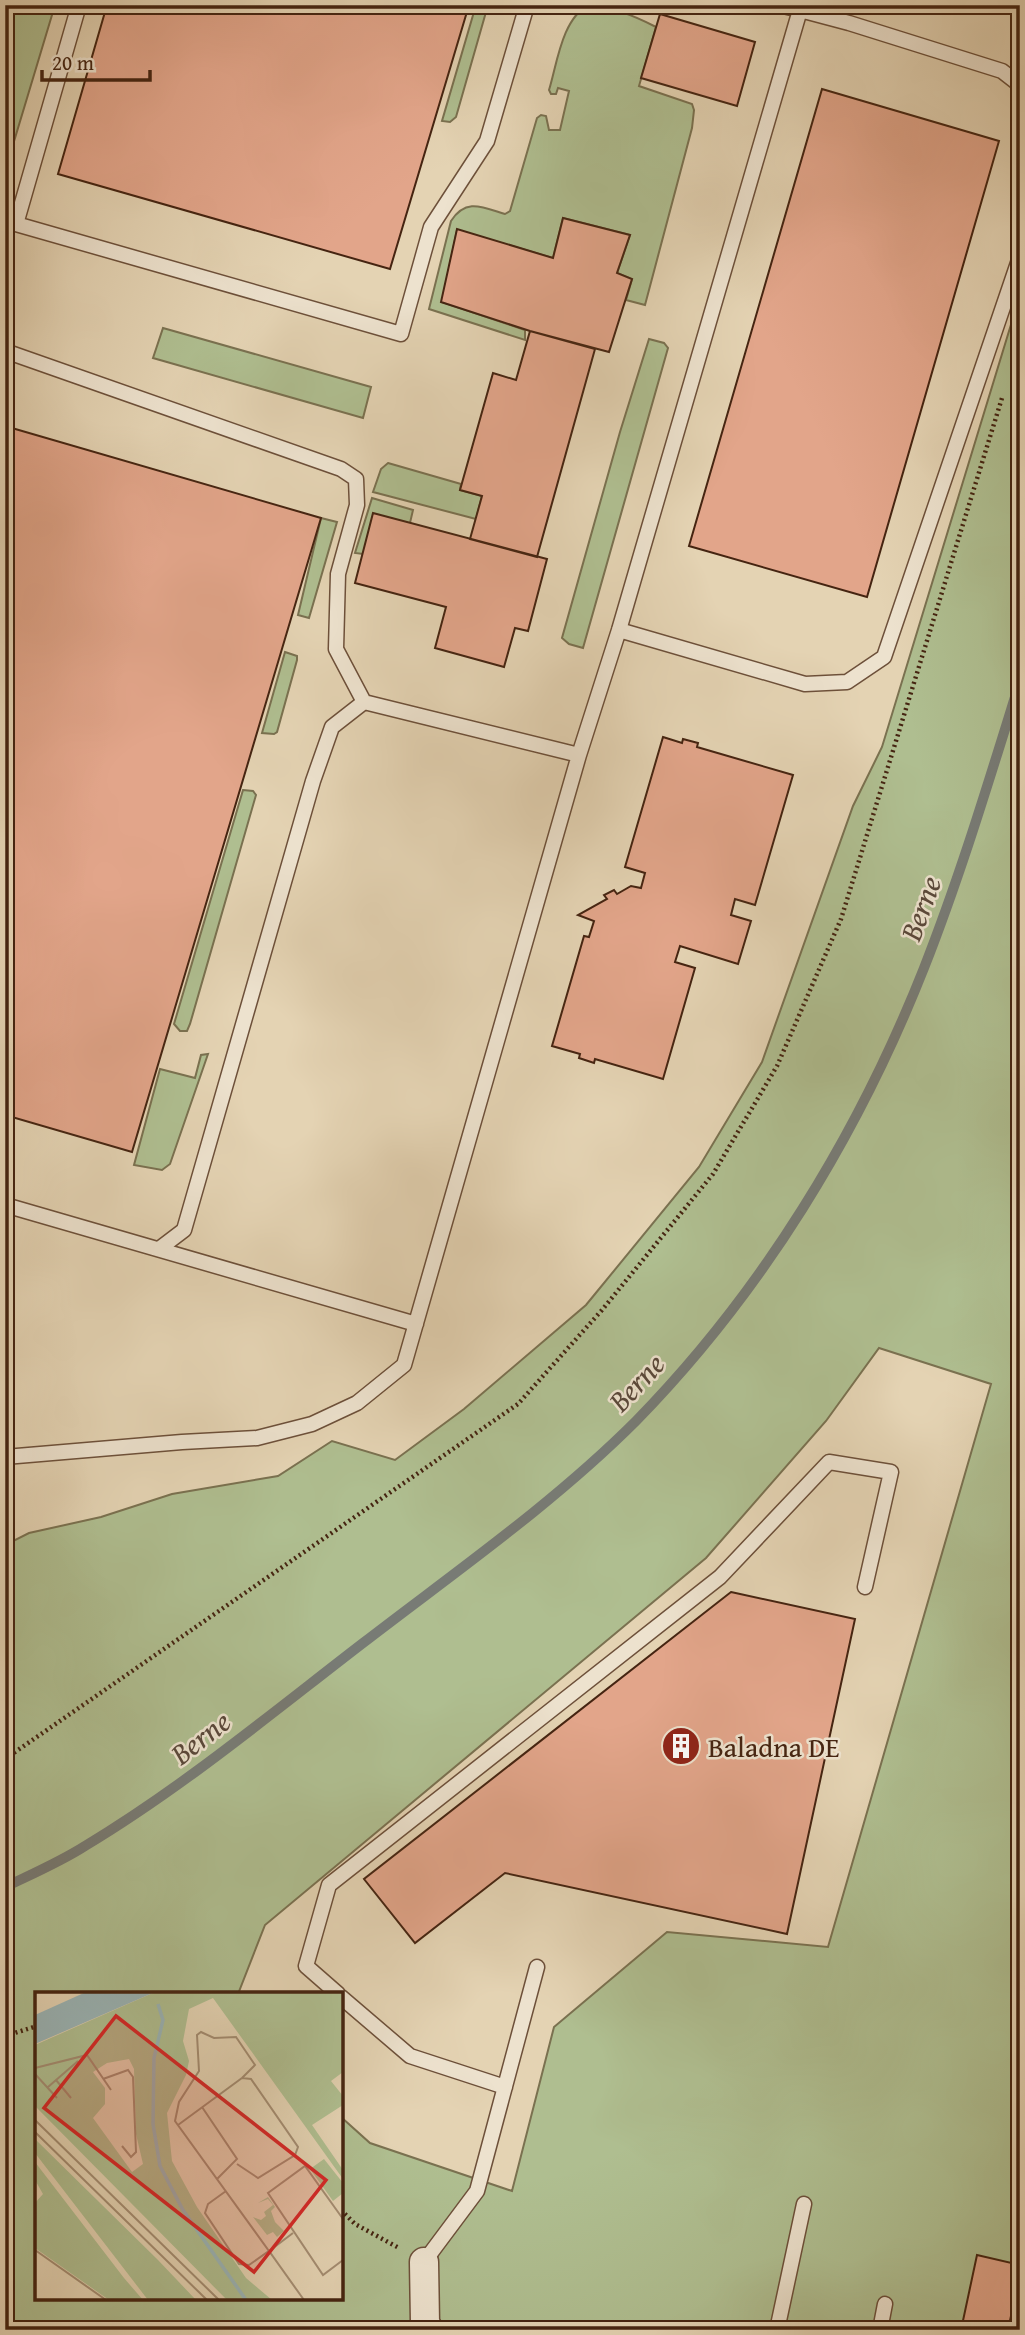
<svg xmlns="http://www.w3.org/2000/svg" width="1025" height="2335" font-family="'Gentium Book Plus',serif">
  <rect width="100%" height="100%" fill="#e4d3b3"/>
  <filter id="stains"><feTurbulence type="fractalNoise" baseFrequency=".00286" numOctaves="4"/><feColorMatrix values="0 0 0 0 .2 0 0 0 0 .09 0 0 0 0 .02 0 0 0 .5 -.17"/></filter>
  <radialGradient id="worn" r=".72"><stop offset=".6" stop-color="#630" stop-opacity="0"/><stop offset="1" stop-color="#630" stop-opacity=".3"/></radialGradient>
  <!-- green -->
  <path fill="#afbe90" stroke="#7a7150" stroke-width="2" fill-rule="evenodd" d="M5 5H55L6 168H5Z
    M476 5H488L456 117 450 122 442 121Z
    M589 5C613 7 635 16 656 27L639 86 692 104 694 110 692 128 645 305 626 300 632 279 617 273 630 235 563 218 553 258 457 230 442 302 525 330V340L429 309 451 221C466 198 482 207 505 214L510 211 537 118 541 115 546 116 549 130H560L569 91 558 88 556 94H551L549 90C557 64 562 18 589 5Z
    M1020 295V2330H5V1545L29 1533 101 1517 172 1494 278 1476 332 1441 395 1460 464 1409 586 1305 595 1294 699 1167 762 1062 853 806 882 747ZM879 1348 991 1384 828 1947 667 1932 554 2027 512 2191 370 2143 341 2117V2298H37V1994H238L265 1925 706 1558 826 1421Z
    M163 328 371 387 363 418 153 358Z
    M649 339 664 343 668 348 583 648 569 644 562 638 620 432Z
    M388 463 461 484 460 490 482 496 476 519 373 492 381 469Z
    M372 498 413 510 410 523 363 554 355 553Z
    M321 518 337 522 309 618 298 615Z
    M285 652 297 656V660L277 732 274 734 262 733Z
    M243 790 253 791 256 795 190 1024 187 1031H180L174 1024Z
    M208 1054 170 1164 162 1170 134 1165 160 1069 195 1078 201 1055Z"/>
  <g fill="none" stroke-linecap="round" stroke-linejoin="round">
    <!-- stream -->
    <path stroke="#787b75" stroke-width="10" d="M5 1887C32 1874 60 1862 85 1846 183 1787 272 1713 363 1643 455 1572 553 1504 636 1421 762 1292 858 1135 924 968 961 874 990 777 1020 681"/>
  </g>
  <!-- building -->
  <path fill="#e2a58a" stroke="#452411" stroke-width="2" d="M107 5H469L390 269 58 174Z
    M660 14 755 42 737 106 641 78Z
    M822 89 999 141 867 597 689 546Z
    M563 218 630 235 617 273 632 279 609 352 530 331 441 302 457 229 553 258Z
    M530 331 595 349 537 557 470 539 482 496 460 490 493 373 516 380Z
    M5 426 321 518 132 1152 5 1115Z
    M373 513 547 559 528 631 515 628 504 667 435 648 446 607 355 583Z
    M663 737 682 743 683 739 698 743 697 747 793 775 755 905 735 899 731 915 751 921 738 964 680 946 675 962 695 968 663 1079 595 1059 594 1063 579 1058 580 1054 552 1046 584 936 589 937 594 921 578 915 607 899 604 895 614 890 617 894 631 886 641 888 645 873 625 867Z
    M731 1592 855 1619 787 1934 505 1873 415 1943 364 1879Z
    M977 2255 1020 2265V2274L1008 2330H961Z"/>
  <g fill="none" stroke-linecap="round" stroke-linejoin="round">
    <defs>
      <path id="lane" d="M79 5 16 224 401 334 431 227 487 141 527 5
        M802 5 800 10 849 23 1002 71 1020 85
        M5 351 341 469 356 479 357 505 338 574 336 649 364 702
        M619 630 805 684 847 682 884 657 1020 257
        M5 1205 416 1324
        M159 1249 184 1230 313 781 332 727 364 702 579 755
        M5 1457 182 1442 257 1438 312 1424 357 1403 404 1365 579 755 619 630 800 10 779 5
        M338 1994 306 1966 329 1885 720 1577 829 1462 891 1472 865 1587
        M341 1997 410 2056 505 2087
        M424 2262 477 2191 537 1967
        M777 2330 804 2204
        M880 2330 885 2304"/>
      <path id="street" d="M424 2262 425 2323 429 2330"/>
    </defs>
    <!-- lane casing -->
    <use href="#lane" stroke="#6d503a" stroke-width="17"/>
    <!-- street casing -->
    <use href="#street" stroke="#6d503a" stroke-width="31"/>
    <!-- path -->
    <path stroke="#452411" stroke-width="4.5" stroke-dasharray="2 3.5" stroke-linecap="butt" d="M5 1759 518 1404 602 1310 713 1174 777 1066 841 919 1002 398
      M5 2036 37 2026
      M341 2210 355 2224 399 2248"/>
    <!-- lane -->
    <use href="#lane" stroke="#ede2ce" stroke-width="14"/>
    <!-- street -->
    <use href="#street" stroke="#ede2ce" stroke-width="28"/>
  </g>
  <!-- icons -->
  <defs>
    <symbol id="building-disc" viewBox="-11 -11 22 22"><circle r="9.5" fill="#8f2418" stroke="#ede2ce"/><path d="M-4-6H4V6H1V3H-1V6H-4ZM-2.5-4.3h1.7v1.8h-1.7ZM.8-4.3h1.7v1.8H.8ZM-2.5-1h1.7V.8h-1.7ZM.8-1h1.7V.8H.8Z" fill="#fff"/></symbol>
  </defs>
  <g fill-rule="evenodd">
    <use href="#building-disc" x="659" y="1724" width="44" height="44"/>
  </g>
  <g text-anchor="middle" dominant-baseline="central" stroke-width="5" stroke-linejoin="round" paint-order="stroke">
    <!-- poi labels -->
    <g font-size="28" fill="#452411" stroke="#ede2ce" text-anchor="start">
      <text x="708" y="1746">Baladna DE</text>
    </g>
    <!-- water labels -->
    <g font-size="30" font-style="italic" fill="#5a483a" stroke="#ede2ce">
      <text transform="translate(920 908) rotate(-70)">Berne</text>
      <text transform="translate(636 1382) rotate(-47)">Berne</text>
      <text transform="translate(200 1737) rotate(-38)">Berne</text>
    </g>
  </g>
  <!-- overview -->
  <g transform="translate(35 1992)">
    <rect width="308" height="308" fill="#e4d3b3"/>
    <path d="M120 0H308V80L296 89 308 104V113L277 133 308 178V187L178 6 154 17 148 49 154 69 151 83 132 121 137 169 162 215 211 286 237 308H192L0 114V53ZM94 67 99 77 101 142 108 172 97 180 58 126 70 112V96L58 80 72 71ZM0 147 123 268 161 308H113L0 161ZM289 167 308 191V201L298 209 275 177ZM0 170 89 286 108 308H74L0 256V211L8 202 0 188ZM233 205 240 215 236 219 240 230 249 239 242 245 238 240 232 243 218 225 226 228 231 224 229 220 238 213 233 207 223 211Z" fill="#afbe90" fill-rule="evenodd"/>
    <path d="M51 0H120L0 52V23Z" fill="#9ab5b7"/>
    <path fill="none" stroke="#9ab5b7" stroke-width="3.5" d="M123 12 128 28 119 66 118 132 125 174 148 218 211 308"/>
    <path fill="none" stroke="#a48d72" stroke-width="2" d="M0 76 52 63 76 98M0 82 22 106M207 86 220 73 201 45 179 46 166 40 162 43 164 79 144 110 140 129 234 259 258 241M68 87 93 78 98 85 101 160 96 165 87 154M21 88 36 106M13 95 43 69M167 115 202 167 182 187M0 128 184 308M143 133 207 86 216 87 263 155 260 163 223 186 202 172M0 140 172 308M191 199 173 212 170 221 204 272 214 273 234 259 269 308M308 227 270 174 233 201 288 283 308 268M0 258 71 308"/>
    <path fill="#d62828" fill-opacity="0.15" stroke="#d62828" stroke-width="3.5" d="M81 24 291 188 219 280 9 116Z"/>
    <rect width="308" height="308" fill="none" stroke="#452411" stroke-width="3.5"/>
  </g>
  <!-- margin -->
  <rect width="1025" height="2335" fill="none" stroke="#e4d3b3" stroke-width="28"/>
  <rect x="7" y="7" width="1011" height="2321" fill="none" stroke="#452411" stroke-width="3.5"/>
  <rect x="14" y="14" width="997" height="2307" fill="none" stroke="#452411" stroke-width="2"/>
  <!-- scale -->
  <path d="M42 70v10h108v-10" fill="none" stroke="#452411" stroke-width="3.5"/>
  <text x="52" y="70" font-size="21" fill="#452411" stroke="#ede2ce" stroke-width="5" paint-order="stroke">20 m</text>
  <rect width="100%" height="100%" filter="url(#stains)"/>
  <rect width="100%" height="100%" fill="url(#worn)"/>
</svg>
